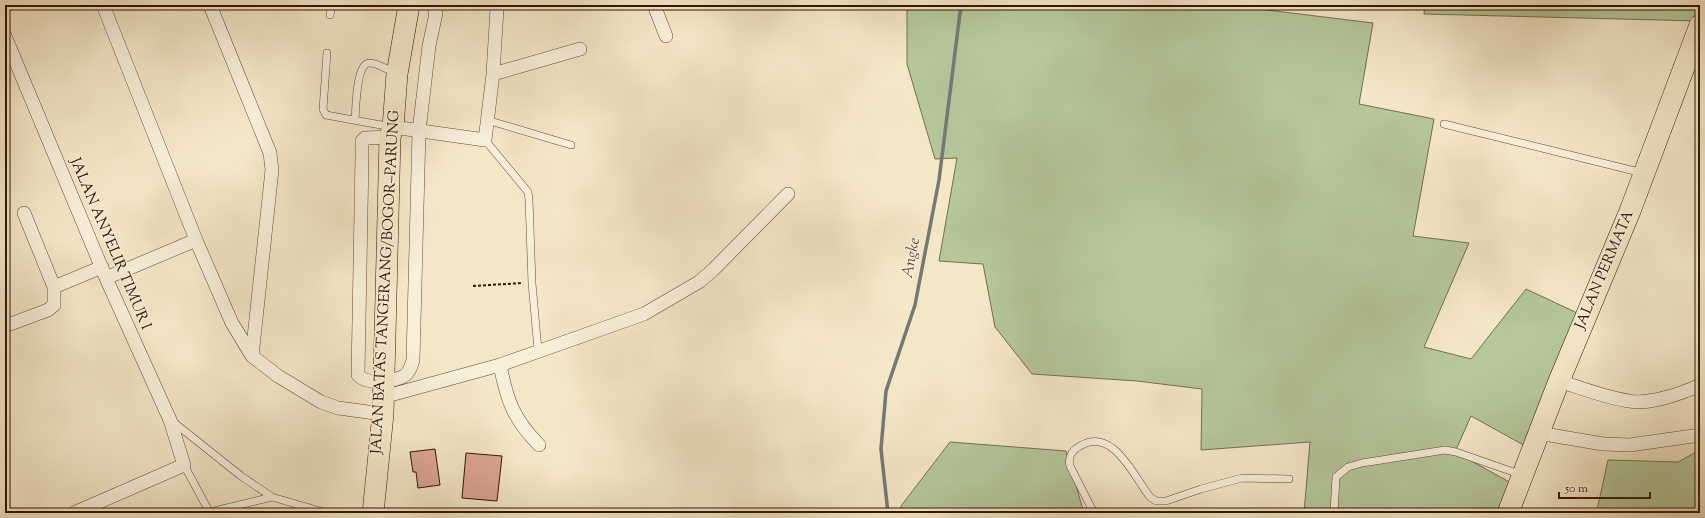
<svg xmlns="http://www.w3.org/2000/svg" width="1705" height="518" font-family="'Sorts Mill Goudy',serif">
  <rect width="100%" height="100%" fill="#f4e7c8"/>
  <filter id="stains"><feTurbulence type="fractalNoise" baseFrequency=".005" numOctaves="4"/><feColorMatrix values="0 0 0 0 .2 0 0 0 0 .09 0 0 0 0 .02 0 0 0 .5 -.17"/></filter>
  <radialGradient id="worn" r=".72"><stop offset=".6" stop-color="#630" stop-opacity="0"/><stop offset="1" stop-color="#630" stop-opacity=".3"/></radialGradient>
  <!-- green -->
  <path fill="#b5c79b" stroke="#746e4e" d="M907 5H1226L1373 23 1359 104 1434 119 1413 236 1469 243 1424 347 1471 359 1526 289 1588 318 1529 448 1471 416 1455 452 1513 484 1501 513H1304L1310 442 1201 450 1202 389 1137 381 1032 374 995 327 983 264 939 261 957 158 935 159 907 64Z
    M1425 5H1700V20L1699 21 1424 14Z
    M950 442 1066 451 1084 513H900L901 506Z
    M1700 450V513H1580L1597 510 1608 460 1678 462Z"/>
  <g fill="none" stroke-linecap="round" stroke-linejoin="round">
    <!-- stream -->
    <path stroke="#757974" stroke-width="3.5" d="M888 513 881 449 886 391 915 305 939 180 961 5"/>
  </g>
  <!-- building -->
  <path fill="#dca595" stroke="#321500" d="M435 449 440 485 418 488 416 472H413L410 452Z
    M466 453 502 456 497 501 462 498Z"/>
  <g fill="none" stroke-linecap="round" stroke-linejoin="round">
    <defs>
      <path id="service" d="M330 15 332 5
        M327 53 323 109 326 115 392 127
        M355 120C356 108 356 64 369 63 376 62 388 70 395 73
        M487 120 571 145
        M1444 124 1643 173
        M485 140 528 192 529 200 532 283 538 350
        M172 421 241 476 272 497 327 513
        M184 465 210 513
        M210 512 272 497
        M1094 513 1070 466C1068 457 1071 451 1080 446 1113 426 1134 477 1150 497L1156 501H1166L1201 489 1242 478 1289 479
        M1334 513 1336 477 1348 467 1362 463 1445 450 1456 452 1522 475"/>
      <path id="minor" d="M103 5 196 240 232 323 252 356 278 376 321 402 338 408 383 414
        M210 5 270 153 272 170 252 356
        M654 5 666 36
        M5 36 106 278 170 420 184 465 74 513
        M493 74 580 49
        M393 127 485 140 493 74 497 8
        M390 137 365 138 362 141V157L358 375C366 385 394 382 404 376 410 372 411 366 413 360L419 131 429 46 436 13 433 5
        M24 213 54 287
        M106 278 196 240
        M5 326 48 310 54 305V287L102 267
        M500 365C507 401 513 418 539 445
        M1559 381C1581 388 1604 397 1628 401 1648 405 1681 394 1700 385
        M383 397 500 365 644 314 699 282 713 270 788 194
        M1538 433 1603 444 1630 445 1700 435"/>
      <path id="primary" d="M373 513 383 414 390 137 393 127 397 74 409 5
        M1508 513 1559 381 1630 211 1700 25"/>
    </defs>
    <!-- service casing -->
    <use href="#service" stroke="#624a32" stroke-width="8"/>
    <!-- minor casing -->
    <use href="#minor" stroke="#624a32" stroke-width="14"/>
    <!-- primary casing -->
    <use href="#primary" stroke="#321500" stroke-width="22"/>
    <!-- path -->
    <path stroke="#321500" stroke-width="2" stroke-dasharray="3 2" stroke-linecap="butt" d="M473 286 523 283"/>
    <!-- service -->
    <use href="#service" stroke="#f8efdb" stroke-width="7"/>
    <!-- minor -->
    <use href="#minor" stroke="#f8efdb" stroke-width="13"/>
    <!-- primary -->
    <use href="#primary" stroke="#f4e7c8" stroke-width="21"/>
  </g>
  <g text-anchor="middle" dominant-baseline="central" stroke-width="3" stroke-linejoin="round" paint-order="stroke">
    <!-- street labels -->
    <g font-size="15" fill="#321500" stroke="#f8efdb">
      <text transform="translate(110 244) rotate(67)">JALAN ANYELIR TIMUR I</text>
      <text transform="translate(1605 270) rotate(-67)">JALAN PERMATA</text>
      <text transform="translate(386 282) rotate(-87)">JALAN BATAS TANGERANG/BOGOR–PARUNG</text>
    </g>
    <!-- water labels -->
    <g font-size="16" font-style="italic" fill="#594f44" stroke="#f8efdb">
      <text transform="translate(912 258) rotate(-79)">Angke</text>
    </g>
  </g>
  <!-- margin -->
  <rect width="1705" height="518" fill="none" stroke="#f4e7c8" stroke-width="20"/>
  <rect x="6" y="6" width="1693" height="506" fill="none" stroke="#321500" stroke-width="2"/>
  <rect x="10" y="10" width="1685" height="498" fill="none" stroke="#321500"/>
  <!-- scale -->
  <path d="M1559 492v6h91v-6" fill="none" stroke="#321500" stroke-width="2"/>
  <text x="1565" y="492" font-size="12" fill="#321500" stroke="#f8efdb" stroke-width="3" paint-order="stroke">50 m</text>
  <rect width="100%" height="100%" filter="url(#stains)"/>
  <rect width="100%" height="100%" fill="url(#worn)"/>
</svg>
